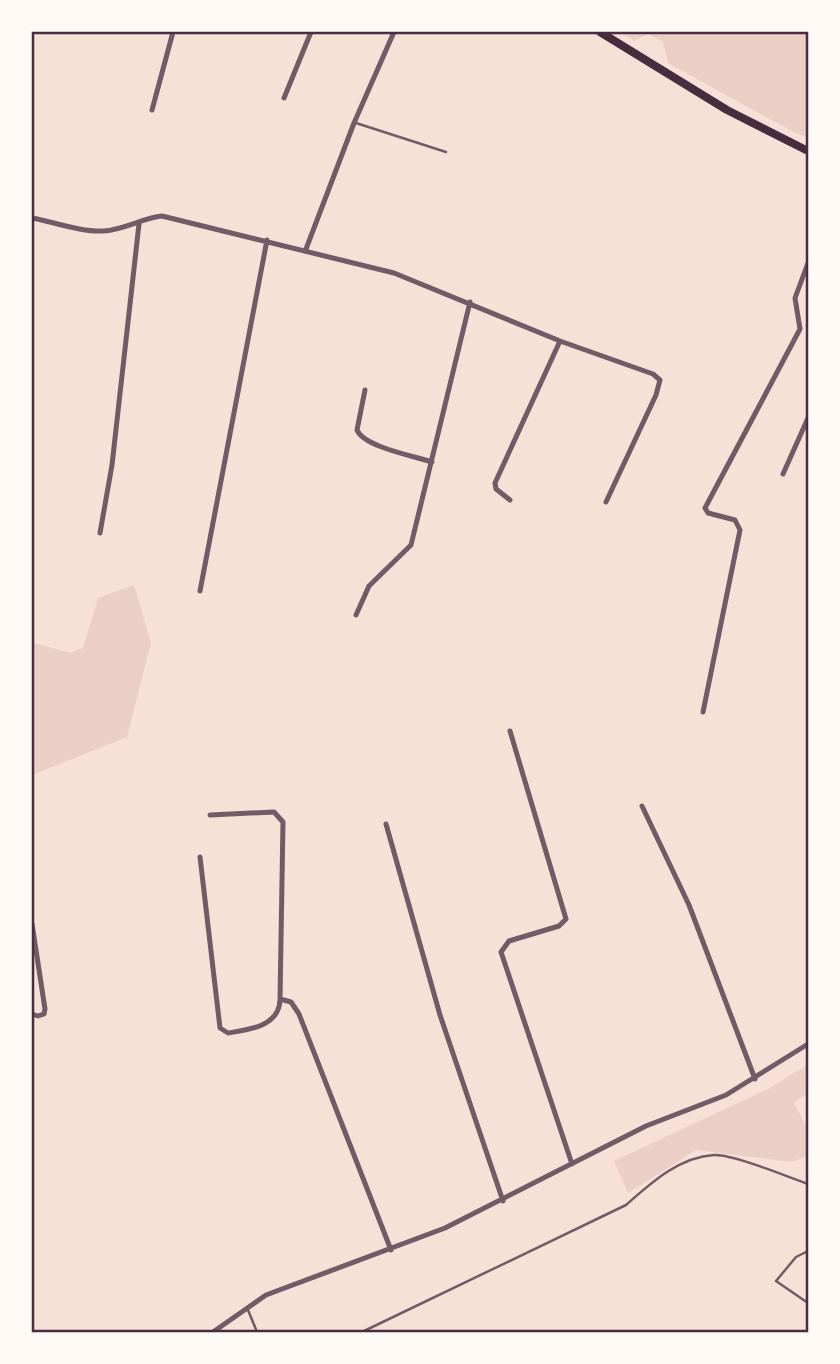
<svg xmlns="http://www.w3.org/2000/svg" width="840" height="1364" font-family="'DM Sans',sans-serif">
  <rect width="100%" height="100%" fill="#f7e1d7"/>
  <!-- green -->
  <path fill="#ebcfc5" d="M619 32H808V137L795 133 668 63 663 42 648 34 634 41Z
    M134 585 151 643 127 737 32 775V642L69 653 83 648 98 598Z
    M808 1064V1093L794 1103 808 1129V1156L791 1162 696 1150 628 1193 614 1161 772 1087Z"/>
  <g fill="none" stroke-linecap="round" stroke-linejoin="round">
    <!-- service -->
    <path stroke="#755966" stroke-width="2.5" d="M356 123 446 152
      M808 1251 796 1257 776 1281 808 1303
      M248 1310 257 1332
      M362 1332 626 1205C651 1183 679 1157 714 1155 733 1154 788 1177 808 1184"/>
    <!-- minor -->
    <path stroke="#755966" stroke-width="5" d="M284 98 311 32
      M152 110 173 32
      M32 218C54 222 81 232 103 231 124 230 142 218 162 216L394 273 560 341 653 374 660 380 656 395 606 502
      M306 249 354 123 394 32
      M365 390 357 430C364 447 414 456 432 462
      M783 474 808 418
      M510 500 496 489 495 483 560 341
      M100 533 112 465 139 224
      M200 591 267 240
      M356 615 369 586 411 545 470 302
      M703 712 740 530 735 520 708 513 705 508 800 329 795 298 808 263
      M510 731 566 919 559 926 509 941 501 952 572 1164
      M642 806 689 905 755 1079
      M210 815 274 812 283 822 280 999 291 1002 299 1014 391 1250
      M386 824 440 1015 503 1201
      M200 857 220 1028 228 1033C249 1030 280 1026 280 999
      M32 924 45 1009 44 1014 38 1016 32 1014
      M213 1332 266 1295 445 1228 646 1126 726 1095 808 1044"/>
    <!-- secondary -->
    <path stroke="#4a2c40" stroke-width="8" d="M600 32 727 110 808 151"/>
  </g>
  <!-- border -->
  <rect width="840" height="1364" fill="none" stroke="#fffaf5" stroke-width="66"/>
  <rect x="33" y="33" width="774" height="1298" fill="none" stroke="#4a2c40" stroke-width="2.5"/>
</svg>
